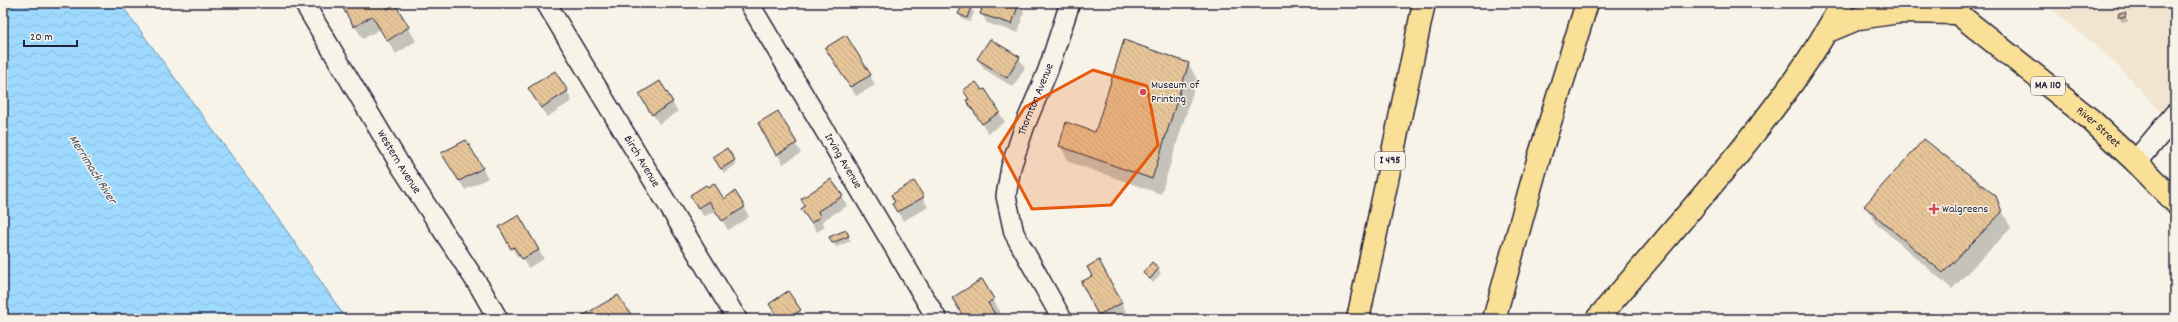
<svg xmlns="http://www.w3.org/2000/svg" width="2178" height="322" font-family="Dekko,sans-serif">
  <defs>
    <pattern id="water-waves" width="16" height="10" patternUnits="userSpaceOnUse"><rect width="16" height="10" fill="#9edaff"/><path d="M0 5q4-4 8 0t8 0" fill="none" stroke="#88bbdb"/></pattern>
    <pattern id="building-back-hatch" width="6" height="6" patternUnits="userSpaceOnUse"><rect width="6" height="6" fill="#e7c599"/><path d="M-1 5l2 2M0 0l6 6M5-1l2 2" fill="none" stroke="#c6a985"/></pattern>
  </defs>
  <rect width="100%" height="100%" fill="#f7f3e8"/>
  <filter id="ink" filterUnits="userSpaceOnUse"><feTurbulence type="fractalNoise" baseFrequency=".025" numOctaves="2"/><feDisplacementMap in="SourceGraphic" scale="8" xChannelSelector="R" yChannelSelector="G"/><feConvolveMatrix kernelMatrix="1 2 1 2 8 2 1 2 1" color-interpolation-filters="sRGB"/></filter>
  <g filter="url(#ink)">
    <!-- built -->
    <path fill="#f2e5d0" d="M2044 3H2175V126L2110 58Z"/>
    <!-- water -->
    <path fill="url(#water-waves)" stroke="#6c90b1" d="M3 3H120L289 234 346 319H3Z"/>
    <!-- shadow -->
    <path fill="#0003" d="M347 3H383L387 10 395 5 416 41 396 54 380 29 363 39 350 19Z
      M583 3H596L587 9Z
      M985 3H1019L1024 12 1018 33 987 23 981 13Z
      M963 5 971 8 974 13 970 22 962 19 960 14Z
      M2125 14 2128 22H2122L2119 17Z
      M832 58 870 75 875 85 856 96Z
      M1019 58 1025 68 1013 87 984 69 978 59Z
      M1188 63 1197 79 1161 194 1069 162 1060 146 1095 133Z
      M660 82 678 112 659 124 646 104Z
      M567 91 572 101 547 117 535 98Z
      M973 110 999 112 1005 122 988 133Z
      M778 112 801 153 783 164 759 123Z
      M734 160 736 165 724 173 717 162Z
      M448 163 482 168 488 178 465 190Z
      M914 183 928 207 903 221 894 204Z
      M691 195 723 200 744 207 749 217 728 230 716 210 704 217Z
      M842 196 847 206 822 221 825 227 817 232 802 210Z
      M1995 197 2011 228 1952 289 1875 222 1866 206Z
      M519 216 544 259 528 268 521 256 518 258 500 227Z
      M848 236 851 241 836 247 833 243Z
      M1158 269 1161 273 1153 283 1144 273Z
      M1104 271 1127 313 1115 319H1101L1082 283Z
      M982 281 1001 313 995 317 997 319H966Z
      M787 293 800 311 805 319H779Z"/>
    <!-- building -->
    <path fill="url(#building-back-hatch)" stroke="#22223b" d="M345 3H384L388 9 395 4 409 27 387 41 372 16 354 27 341 5Z
      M984 3H1019L1012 24 980 14Z
      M963 4 971 7 967 18 958 14Z
      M2119 13H2126L2125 17H2118Z
      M846 35 871 75 850 87 825 48Z
      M990 39 1020 57 1007 78 977 59Z
      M1124 40 1189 63 1152 179 1059 146 1066 122 1095 132Z
      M555 71 568 91 541 108 528 88Z
      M660 81 673 102 652 115 639 94Z
      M976 82 982 90 985 89 1000 112 982 124 966 100 969 99 963 90Z
      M778 111 797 143 776 155 758 123Z
      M1924 139 1996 196 2002 212 1943 273 1864 206Z
      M466 140 483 168 459 181 441 153Z
      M727 148 735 160 721 169 713 157Z
      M831 179 843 196 818 211 820 217 811 223 801 209 805 206 801 199Z
      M914 181 924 197 897 212 892 204 895 202 891 195Z
      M714 183 724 199 735 191 745 207 722 221 709 201 698 208 690 195 706 185 708 187Z
      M519 215 539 250 522 259 514 247 511 249 499 227Z
      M846 230 849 236 832 243 829 237Z
      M1099 260 1122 303 1098 315 1081 282 1092 276 1087 267Z
      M1152 262 1159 268 1150 279 1143 273Z
      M982 279 994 299 988 303 998 319H965L952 298Z
      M788 291 801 310 788 319H779L769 304Z
      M618 295 634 319H577Z"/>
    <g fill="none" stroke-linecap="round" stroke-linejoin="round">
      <defs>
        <g id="minor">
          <path id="s1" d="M304 3 400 165 481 289 498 319"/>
          <path id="s2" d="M546 3 737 319"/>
          <path id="s3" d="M749 3 937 319"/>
          <path id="s4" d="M1062 319 1014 233 1006 196 1011 167 1025 125 1048 70 1070 3"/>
        </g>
        <path id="secondary" d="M2136 162 2175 115"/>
        <g id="primary">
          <path id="s5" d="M1940 4 1957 13 2090 119 2136 162 2175 202"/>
        </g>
        <path id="motorway" d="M1828 31 1859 18 1899 12 1957 13
          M1358 319 1424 3
          M1494 319 1537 164 1587 3
          M1597 319C1644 265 1691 210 1737 155 1776 106 1813 59 1842 3"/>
      </defs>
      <!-- minor casing -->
      <use href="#minor" stroke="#22223b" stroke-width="22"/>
      <!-- secondary casing -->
      <use href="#secondary" stroke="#22223b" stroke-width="25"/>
      <!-- primary casing -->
      <use href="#primary" stroke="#22223b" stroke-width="25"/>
      <!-- motorway casing -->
      <use href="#motorway" stroke="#22223b" stroke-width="25"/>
      <!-- minor -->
      <use href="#minor" stroke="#f7f3e8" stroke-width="19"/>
      <!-- secondary -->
      <use href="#secondary" stroke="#f7f3e8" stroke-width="22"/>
      <!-- primary -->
      <use href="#primary" stroke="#fadf96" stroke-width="22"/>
      <!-- motorway -->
      <use href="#motorway" stroke="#fadf96" stroke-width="22"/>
    </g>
  </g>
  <!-- marked area -->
  <path fill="#e8590c" fill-opacity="0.2" stroke="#e8590c" stroke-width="3" stroke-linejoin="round" d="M1093 70 1147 86 1158 145 1111 205 1032 209 999 147 1025 107Z"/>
  <!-- markers -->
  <g fill="#d1495b" stroke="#f7f3e8" stroke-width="1.5">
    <circle cx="1143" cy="92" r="4"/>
    <path d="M1932 203h4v4h4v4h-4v4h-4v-4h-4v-4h4z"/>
  </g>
  <g text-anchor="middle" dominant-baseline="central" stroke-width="3" stroke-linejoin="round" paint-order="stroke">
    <!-- shield labels -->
    <g fill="#f7f3e8" stroke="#62616f" stroke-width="1">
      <rect x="2031" y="77" width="34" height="18" rx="3"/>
      <rect x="1375" y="152" width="30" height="18" rx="3"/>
    </g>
    <g font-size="11" font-weight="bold" fill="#22223b">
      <text x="2048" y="86">MA 110</text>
      <text x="1390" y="161">I 495</text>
    </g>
    <!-- poi labels -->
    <g font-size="12" fill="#22223b" stroke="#f7f3e8" text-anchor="start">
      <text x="1151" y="85">Museum of<tspan x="1151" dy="14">Printing</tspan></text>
      <text x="1942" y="209">Walgreens</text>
    </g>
    <!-- street labels -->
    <g font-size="12" fill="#22223b" stroke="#f7f3e8">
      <text stroke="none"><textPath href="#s4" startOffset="238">Thornton Avenue</textPath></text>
      <text stroke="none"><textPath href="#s5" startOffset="201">River Street</textPath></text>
      <text stroke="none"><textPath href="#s2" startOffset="185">Birch Avenue</textPath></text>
      <text stroke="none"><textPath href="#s3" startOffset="184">Irving Avenue</textPath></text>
      <text stroke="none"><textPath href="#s1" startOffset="185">Western Avenue</textPath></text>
    </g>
    <!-- water labels -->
    <g font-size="13" font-style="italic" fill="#41506c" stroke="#f7f3e8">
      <text transform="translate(92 170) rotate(58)">Merrimack River</text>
    </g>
  </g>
  <!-- margin -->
  <rect width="2178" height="322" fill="none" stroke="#f7f3e8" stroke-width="16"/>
  <rect x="8" y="8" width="2162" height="306" fill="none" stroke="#22223b" stroke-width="1.5" filter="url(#ink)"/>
  <!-- scale -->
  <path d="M24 40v6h53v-6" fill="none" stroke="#22223b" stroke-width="2"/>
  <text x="30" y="40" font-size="12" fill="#22223b" stroke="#f7f3e8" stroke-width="3" paint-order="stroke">20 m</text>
</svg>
